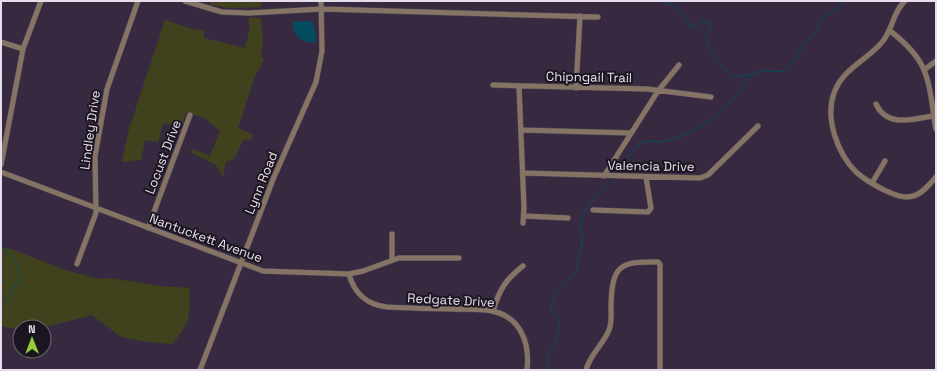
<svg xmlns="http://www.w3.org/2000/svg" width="937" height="371" font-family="'Space Grotesk',sans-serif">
  <rect width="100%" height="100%" fill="#372a40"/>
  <!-- green -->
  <path fill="#40421d" d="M210 1H261V7L230 8 210 5Z
    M249 17 261 18 263 44 261 56 264 60 255 76 238 128 252 134V139L243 141 234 159 226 162 223 178 216 165 190 152 193 149 210 156 220 131 204 118 187 113 181 126 163 123 158 142 145 140 141 160 122 162 129 129 165 20 189 28 204 31V38L245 48 249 32Z
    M1 247 11 249 65 270 99 279 109 278 161 286 189 288C191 314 190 324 172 344L147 342 121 337 92 315 50 326 20 327V329L5 327 1 325Z"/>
  <!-- water -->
  <path fill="#044c5f" d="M312 21 316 34 315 43C300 42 295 37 292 22Z"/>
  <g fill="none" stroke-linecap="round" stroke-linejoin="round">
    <!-- stream -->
    <path stroke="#044c5f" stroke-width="1" d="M651 1C655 1 661 1 665 2 674 4 688 17 690 26L697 27 700 21 709 23 711 28C710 30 707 34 706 36 704 48 726 71 734 77L752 74
      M1 2 2 1
      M619 173 635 148 640 143 647 141 663 142 686 135 719 114 734 99 752 74 762 70 782 72 797 57 804 43 817 31 822 18 839 8 843 1
      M1 244C16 262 26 268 13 290 9 296 7 301 1 305
      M546 370 549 363 547 355 555 343 560 324C558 319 554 316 552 310 549 302 558 288 564 282 568 279 573 278 576 273 576 261 582 250 582 239 582 233 579 227 581 221 585 203 605 190 616 178"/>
    <defs>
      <path id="minor" d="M185 1 222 12 249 13 322 9 598 17
        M905 1C893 12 893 28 883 41 868 60 843 68 834 93 825 118 837 153 856 172 864 179 874 185 884 190 893 194 903 199 913 196 922 194 930 184 936 177
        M889 30C902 40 918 55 924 70 932 88 932 110 936 129
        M1 42 23 49
        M924 70 936 61
        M493 85 647 89 711 97
        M519 86 524 208 523 223
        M576 88 580 16
        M876 104C887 128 913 119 933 116
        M521 130 631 133
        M1 165 23 49 41 1
        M1 172 263 271 349 274 363 271 399 258H459
        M523 173 700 178 708 175 758 126
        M604 176 658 91 679 65
        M872 183 885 161
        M593 210 648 212 651 208 646 177
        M524 216 568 218
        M148 228 190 115
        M392 260V234
        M77 264 96 213 95 156 107 89 138 1
        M349 274C354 293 367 305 387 307 409 308 430 309 452 309 465 310 479 308 492 311 521 317 530 343 527 370
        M493 311C499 290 506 279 523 266
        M200 370 274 177 316 82 322 51 321 1
        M586 370C590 354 603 345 609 330 612 323 611 314 611 306 612 266 619 261 658 262L660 264V370"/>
    </defs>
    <!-- minor casing -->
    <use href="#minor" stroke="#53475c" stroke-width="6"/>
    <!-- minor -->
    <use href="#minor" stroke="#857464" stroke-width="5"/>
  </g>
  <g text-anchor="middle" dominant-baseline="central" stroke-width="4" stroke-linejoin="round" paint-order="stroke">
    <!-- street labels -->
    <g font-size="13" fill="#e6deec" stroke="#1b151f">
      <text transform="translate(589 77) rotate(1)">Chipngail Trail</text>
      <text transform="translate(90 130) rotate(-82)">Lindley Drive</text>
      <text transform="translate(163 157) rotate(-69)">Locust Drive</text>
      <text transform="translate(651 166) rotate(1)">Valencia Drive</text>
      <text transform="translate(261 183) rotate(-68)">Lynn Road</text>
      <text transform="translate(206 238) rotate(20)">Nantuckett Avenue</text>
      <text transform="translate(451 300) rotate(3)">Redgate Drive</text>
    </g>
  </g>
  <!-- border -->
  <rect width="937" height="371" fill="none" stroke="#e6deec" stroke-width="4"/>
  <!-- north arrow -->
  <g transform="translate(32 339) rotate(359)"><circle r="19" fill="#1b151f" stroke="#6c6571"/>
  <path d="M0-3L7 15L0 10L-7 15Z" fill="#94cc3c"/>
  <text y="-6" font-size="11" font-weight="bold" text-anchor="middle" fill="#e6deec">N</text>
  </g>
</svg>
